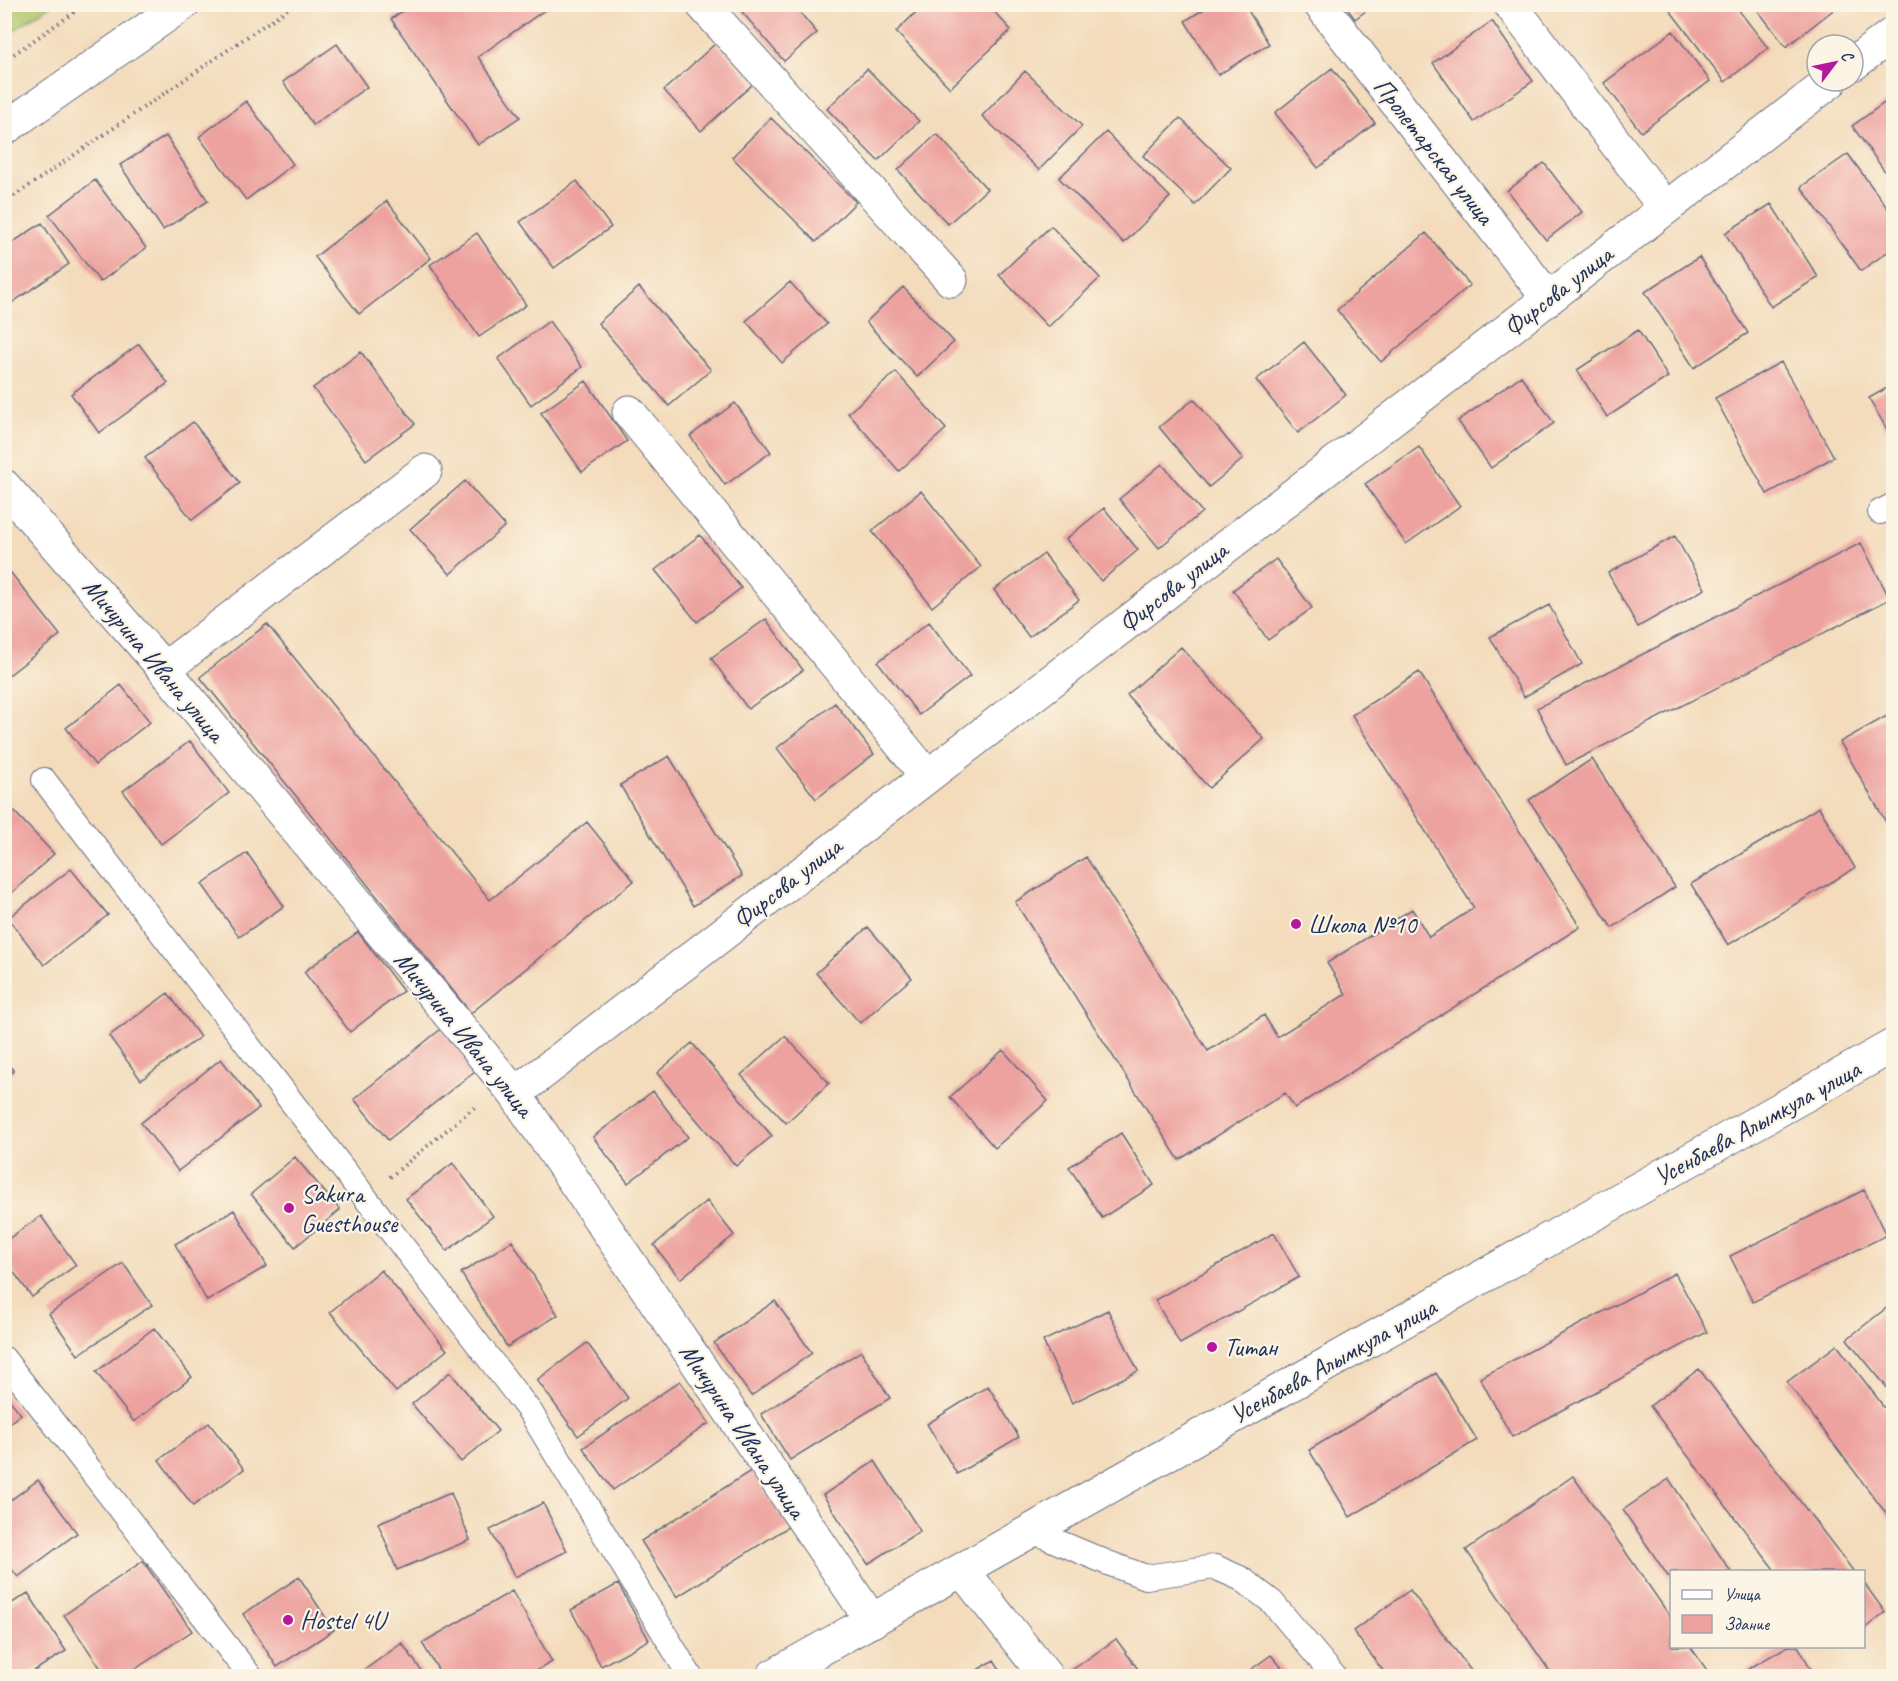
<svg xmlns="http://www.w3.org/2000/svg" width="1898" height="1681" font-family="Caveat,sans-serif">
  <rect width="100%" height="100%" fill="#fcf5e5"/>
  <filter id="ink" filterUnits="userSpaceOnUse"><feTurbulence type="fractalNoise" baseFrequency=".0167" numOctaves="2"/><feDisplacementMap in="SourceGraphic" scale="12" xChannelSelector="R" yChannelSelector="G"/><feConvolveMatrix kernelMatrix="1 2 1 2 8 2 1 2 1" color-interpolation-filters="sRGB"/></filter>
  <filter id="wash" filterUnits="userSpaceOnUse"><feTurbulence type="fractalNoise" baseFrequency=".008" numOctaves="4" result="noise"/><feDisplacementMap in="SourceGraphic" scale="24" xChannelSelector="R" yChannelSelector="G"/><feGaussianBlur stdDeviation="1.35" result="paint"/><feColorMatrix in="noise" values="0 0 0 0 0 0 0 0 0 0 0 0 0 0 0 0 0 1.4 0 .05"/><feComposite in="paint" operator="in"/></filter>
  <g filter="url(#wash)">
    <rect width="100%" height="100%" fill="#f3dbbb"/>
    <!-- green -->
    <path fill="#adc66c" stroke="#647a65" stroke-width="1.5" d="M5 4H51V5L5 36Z"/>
    <g id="blocks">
      <!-- building -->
      <path fill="#eda29f" d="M413 4H553L478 57 520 117 478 145 391 19Z
        M739 4H793L817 33 784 61 737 6Z
        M924 4H987L1011 30 950 88 896 32Z
        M1212 4H1244L1269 44 1218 75 1185 21Z
        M1344 4H1375L1355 19Z
        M1665 4H1734L1768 48 1725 82Z
        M1753 4H1834L1837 7 1786 47Z
        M1492 21 1533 81 1474 122 1433 63Z
        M1673 31 1710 81 1641 132 1604 83Z
        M716 43 753 84 701 131 664 90Z
        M337 44 367 87 313 125 283 82Z
        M1332 68 1375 123 1318 168 1275 113Z
        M867 69 919 121 878 161 827 109Z
        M1025 71 1082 126 1039 170 982 116Z
        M1894 96V184L1852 126Z
        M246 101 293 164 246 200 199 137Z
        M771 118 856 202 816 242 732 157Z
        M1180 118 1231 168 1195 205 1143 156Z
        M1106 132 1170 197 1124 243 1059 178Z
        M937 134 987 189 948 224 898 170Z
        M166 136 208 201 163 230 120 165Z
        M1848 154 1894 217V247L1861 271 1801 187Z
        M1544 163 1582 212 1546 240 1507 191Z
        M95 180 146 248 100 282 49 215Z
        M577 181 611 227 554 268 520 222Z
        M387 201 431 258 359 314 315 257Z
        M1771 204 1818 277 1771 307 1725 233Z
        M42 223 69 264 4 308V248Z
        M1051 226 1100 278 1048 327 999 275Z
        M477 233 526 305 479 337 430 265Z
        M1426 233 1470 285 1381 362 1337 310Z
        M1699 257 1748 333 1694 368 1645 292Z
        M790 282 827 324 782 363 746 321Z
        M639 287 711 370 669 406 598 323Z
        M903 287 954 342 917 377 866 322Z
        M549 321 582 367 531 405 498 359Z
        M1638 330 1668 377 1607 417 1577 370Z
        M1304 342 1346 395 1298 433 1256 380Z
        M139 344 168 383 99 433 71 394Z
        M361 352 415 424 366 460 313 388Z
        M1781 362 1834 457 1767 494 1715 398Z
        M896 372 946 429 899 471 848 413Z
        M1521 376 1554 423 1491 468 1458 421Z
        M586 381 627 441 582 472 541 413Z
        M1894 384V442L1869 398Z
        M1194 399 1243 459 1209 487 1159 427Z
        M735 403 771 452 725 485 690 436Z
        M193 422 240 483 192 520 145 458Z
        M1419 447 1460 506 1406 544 1365 484Z
        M1162 464 1202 512 1159 548 1119 499Z
        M465 481 505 526 450 574 410 529Z
        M921 491 981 567 932 607 872 531Z
        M1104 508 1138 550 1101 581 1066 539Z
        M700 535 741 588 697 622 655 570Z
        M1675 536 1705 589 1638 627 1608 573Z
        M1861 543 1890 599 1566 765 1537 708Z
        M1044 554 1079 600 1029 637 994 590Z
        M1276 559 1312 608 1268 640 1233 590Z
        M11 573 60 635 9 675 4 669V578Z
        M1549 605 1582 664 1524 697 1490 637Z
        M766 619 803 670 748 709 711 658Z
        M929 622 970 676 919 715 878 662Z
        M267 624 490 900 587 822 634 881 471 1013 200 677Z
        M1181 647 1264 739 1209 788 1127 695Z
        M1419 672 1580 927 1295 1108 1285 1093 1179 1160 1015 902 1086 857 1208 1051 1264 1015 1277 1037 1346 994 1327 963 1412 909 1429 937 1474 908 1352 715Z
        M121 685 150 722 95 765 66 728Z
        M835 703 874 754 816 799 777 748Z
        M1894 712V836L1840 742Z
        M190 741 229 793 161 844 123 791Z
        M669 756 742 876 693 906 620 785Z
        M1592 759 1675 887 1612 928 1529 800Z
        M1819 807 1855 868 1728 945 1691 884Z
        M11 808 54 854 4 900V814Z
        M247 853 284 906 239 937 202 884Z
        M71 869 108 915 44 965 8 918Z
        M868 927 912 978 860 1023 816 973Z
        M358 932 403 991 350 1032 304 972Z
        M168 993 200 1037 141 1080 109 1036Z
        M441 1029 475 1071 388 1140 354 1099Z
        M785 1036 829 1083 786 1123 741 1075Z
        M692 1043 772 1136 736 1166 657 1073Z
        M1003 1050 1048 1101 995 1148 950 1097Z
        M221 1059 259 1108 178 1171 141 1123Z
        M4 1060 14 1071 4 1079Z
        M653 1091 688 1137 628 1183 593 1137Z
        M1121 1133 1154 1185 1102 1218 1069 1167Z
        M295 1157 340 1210 295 1247 251 1194Z
        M453 1163 493 1216 447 1251 406 1199Z
        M1864 1190 1887 1235 1753 1302 1730 1256Z
        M707 1201 734 1235 680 1279 654 1245Z
        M234 1210 267 1266 207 1301 175 1244Z
        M41 1216 76 1265 32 1297 4 1259V1242Z
        M1274 1233 1299 1277 1180 1344 1155 1300Z
        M512 1241 558 1315 507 1347 461 1273Z
        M123 1263 152 1305 78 1355 49 1314Z
        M381 1270 447 1350 396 1392 330 1312Z
        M1675 1273 1707 1332 1512 1437 1480 1378Z
        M775 1301 812 1353 751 1396 714 1343Z
        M1894 1302V1396L1847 1339Z
        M1108 1310 1138 1371 1072 1403 1043 1341Z
        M154 1328 192 1377 134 1422 96 1372Z
        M587 1343 628 1398 578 1436 537 1380Z
        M1837 1345 1894 1420V1524L1787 1382Z
        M861 1351 890 1398 790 1460 761 1414Z
        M1699 1369 1854 1572H1776L1650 1406Z
        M450 1372 498 1431 461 1462 412 1404Z
        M1436 1373 1477 1440 1350 1517 1309 1450Z
        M680 1381 709 1423 613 1490 583 1448Z
        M988 1386 1019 1437 957 1474 927 1424Z
        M4 1393 21 1414 4 1427Z
        M209 1423 244 1469 193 1506 159 1460Z
        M875 1461 920 1531 868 1564 823 1495Z
        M752 1470 788 1527 677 1597 641 1541Z
        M1573 1476 1672 1619V1646H1690L1711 1676H1553L1466 1550Z
        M1669 1479 1731 1572H1672V1582L1623 1510Z
        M38 1480 77 1533 18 1577 4 1560V1505Z
        M451 1493 470 1540 397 1570 378 1523Z
        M543 1503 567 1551 515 1577 490 1530Z
        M143 1561 192 1631 125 1676H106L64 1615Z
        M299 1577 334 1630 277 1667 243 1614Z
        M1864 1583 1885 1612 1864 1629Z
        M618 1584 649 1640 601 1666 571 1610Z
        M1410 1590 1475 1676H1387L1353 1631Z
        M512 1591 552 1662 527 1676H442L422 1643Z
        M28 1593 66 1651 26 1676H15L4 1660V1608Z
        M1116 1639 1143 1676H1066L1065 1675Z
        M402 1643 425 1676H367L363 1671Z
        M1788 1646H1798L1815 1676H1736Z
        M1271 1655 1289 1676H1242Z
        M994 1660 1004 1676H967Z"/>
    </g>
  </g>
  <g filter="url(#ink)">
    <use href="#blocks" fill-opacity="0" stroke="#676b7f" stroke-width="1.5"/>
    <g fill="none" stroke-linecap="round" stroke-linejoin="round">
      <defs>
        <path id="service" d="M1880 512 1894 505
          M44 780 531 1413 690 1676
          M4 1359 250 1676
          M1032 1531 1108 1563 1146 1577 1215 1567 1242 1579 1272 1602 1334 1676"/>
        <path id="minor" d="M702 4 951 280
          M1320 4 1548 298
          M1510 4 1665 208
          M1853 64 1894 33
          M629 412 927 776
          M4 486 164 669 515 1094 872 1621
          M164 669 425 471
          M515 1094 1831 81
          M962 1570 1046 1676"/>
        <path id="tertiary" d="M773 1676 1894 1045"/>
        <path id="primary" d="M4 129 183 4"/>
      </defs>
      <!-- service casing -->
      <use href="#service" stroke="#676b7f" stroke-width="26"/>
      <!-- minor casing -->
      <use href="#minor" stroke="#676b7f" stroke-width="35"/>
      <!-- tertiary casing -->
      <use href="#tertiary" stroke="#676b7f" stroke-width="35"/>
      <!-- primary casing -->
      <use href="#primary" stroke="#676b7f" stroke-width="35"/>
      <!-- path -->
      <path stroke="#676b7f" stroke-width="4" stroke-dasharray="1.5 4.5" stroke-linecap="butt" d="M4 61 86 4
        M4 203 295 4
        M390 1177 477 1105"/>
      <!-- service -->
      <use href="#service" stroke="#fff" stroke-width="24"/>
      <!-- minor -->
      <use href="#minor" stroke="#fff" stroke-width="33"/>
      <!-- tertiary -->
      <use href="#tertiary" stroke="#fff" stroke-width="33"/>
      <!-- primary -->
      <use href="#primary" stroke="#fff" stroke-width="33"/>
    </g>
  </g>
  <!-- markers -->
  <g fill="#b5179e" stroke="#fcf5e5" stroke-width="2">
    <circle cx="1296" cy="924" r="6"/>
    <circle cx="289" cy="1208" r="6"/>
    <circle cx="1212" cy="1347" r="6"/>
    <circle cx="288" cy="1620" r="6"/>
  </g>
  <g text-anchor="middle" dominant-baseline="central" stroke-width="4.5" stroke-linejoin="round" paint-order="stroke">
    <!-- street labels -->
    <g font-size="26" fill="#1b2f5e" stroke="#fcf5e5">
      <text transform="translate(1434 151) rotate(52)">Пролетарская улица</text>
      <text transform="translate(1558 291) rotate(-38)">Фирсова улица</text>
      <text transform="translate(1173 587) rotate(-38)">Фирсова улица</text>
      <text transform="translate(154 660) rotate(50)">Мичурина Ивана улица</text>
      <text transform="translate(787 883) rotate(-38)">Фирсова улица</text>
      <text transform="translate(464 1034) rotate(51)">Мичурина Ивана улица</text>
      <text transform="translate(1757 1123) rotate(-29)">Усенбаева Алымкула улица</text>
      <text transform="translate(1333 1361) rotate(-29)">Усенбаева Алымкула улица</text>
      <text transform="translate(743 1431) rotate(56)">Мичурина Ивана улица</text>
    </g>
    <!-- poi labels -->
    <g font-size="26" fill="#1b2f5e" stroke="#fcf5e5" text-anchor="start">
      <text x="1308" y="924">Школа №10</text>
      <text x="301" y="1193">Sakura<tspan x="301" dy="30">Guesthouse</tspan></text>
      <text x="1224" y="1347">Титан</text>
      <text x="300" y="1620">Hostel 4U</text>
    </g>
  </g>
  <!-- margin -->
  <rect width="1898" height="1681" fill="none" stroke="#fcf5e5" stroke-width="24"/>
  <!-- legend -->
  <rect x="1670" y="1570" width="195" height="78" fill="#fcf5e5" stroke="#a2a6af" stroke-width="1.5"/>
  <rect x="1682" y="1590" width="30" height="9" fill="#ffffff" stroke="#a2a6af" stroke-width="1.5"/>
  <text x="1724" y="1600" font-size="18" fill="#1b2f5e">Улица</text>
  <rect x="1682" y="1615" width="30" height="18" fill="#eda29f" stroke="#a2a6af" stroke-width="1.5"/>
  <text x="1724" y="1630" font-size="18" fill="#1b2f5e">Здание</text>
  <!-- north arrow -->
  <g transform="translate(1835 63) rotate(58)"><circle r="28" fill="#fcf5e5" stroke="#a2a6af" stroke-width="1.5"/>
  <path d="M0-4.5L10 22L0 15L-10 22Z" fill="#b5179e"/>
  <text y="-9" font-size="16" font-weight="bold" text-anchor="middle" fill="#1b2f5e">С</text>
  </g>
</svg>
